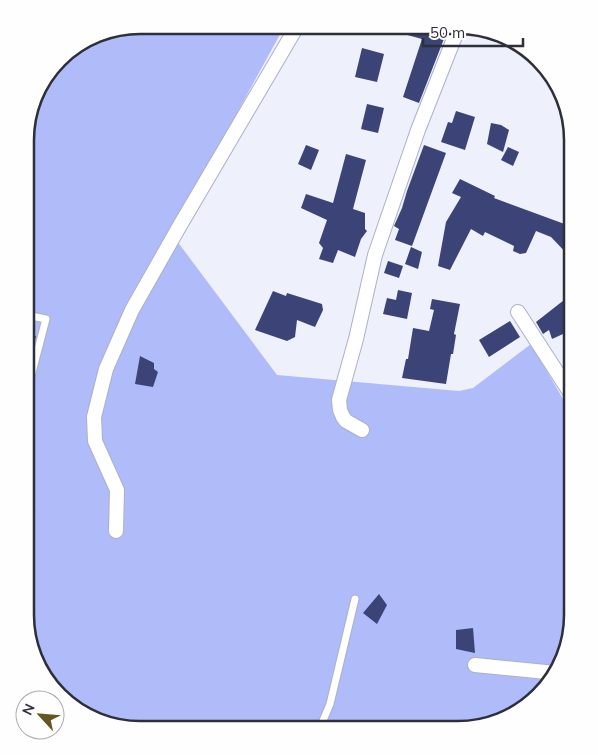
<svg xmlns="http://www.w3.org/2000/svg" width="598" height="755" font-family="Mulish,sans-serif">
  <rect width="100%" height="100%" fill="#eef0fb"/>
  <!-- forest -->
  <path fill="#b0bbf9" d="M283 29 171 233 277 375 459 391 473 388 531 344 573 416V623L554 679 515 715 465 730H132L76 711 40 672 25 615 26 125 40 83 64 53 103 31Z"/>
  <!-- building -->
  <path fill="#3c4377" d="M449 26 419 103 403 97 422 39 389 30 390 27Z
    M362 48 384 54 377 82 355 77Z
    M367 104 384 108 378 133 361 129Z
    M456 111 475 117 465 150 441 142 448 122 452 123Z
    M491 123 501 125 509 130 503 152 487 144Z
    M306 145 319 150 311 170 298 164Z
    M424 145 446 153 412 246 395 240 399 229 394 226 402 208 407 191Z
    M508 147 519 152 513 166 501 160Z
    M346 154 366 160 353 209 365 213V229L367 231 361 239 355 257 338 250 333 263 319 259 323 248 319 243 327 220 301 208 306 194 333 203Z
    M460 179 495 196 494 198 570 226 573 230V260L551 237 536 231 526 253 520 254 513 251 514 246 485 232 483 236 471 229 450 270 438 266 446 222 461 197 452 193Z
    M411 247 422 252 418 269 405 264Z
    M388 261 403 266 399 278 384 273Z
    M398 290 412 293 407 319 383 314 387 298 396 300Z
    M273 291 286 296 287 293 322 304 323 310 315 327 297 320 295 337 287 341 255 330Z
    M573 293V326L563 334 552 339 549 330 543 334 536 322Z
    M432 299 460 304 454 334 456 335 453 354H451L446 384 402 378 406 359H408L413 328 429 331 434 310 430 309Z
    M510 321 520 337 489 357 479 340Z
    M26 335 36 336 26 376Z
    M140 356 154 363V369L158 372 153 387 135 384Z
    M379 594 387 605 377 624 363 613Z
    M473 628 475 653 456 649V630Z"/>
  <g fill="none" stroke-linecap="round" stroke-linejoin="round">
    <defs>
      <path id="lane" d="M25 399 46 319 26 315
        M319 730 330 704 355 599"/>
      <path id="street" d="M518 312 573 397
        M362 430 346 421 343 417 340 410 339 400 356 339 375 255 418 130 459 26
        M116 531 117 490 95 441 94 417 106 369 132 310 179 227 296 28
        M475 665 556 673"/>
    </defs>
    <!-- lane casing -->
    <use href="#lane" stroke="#abb0c9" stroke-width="9"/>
    <!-- street casing -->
    <use href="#street" stroke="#abb0c9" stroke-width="16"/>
    <!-- lane -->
    <use href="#lane" stroke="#fff" stroke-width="7"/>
    <!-- street -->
    <use href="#street" stroke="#fff" stroke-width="14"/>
  </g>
  <!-- crop -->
  <path d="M0 0H598V755H0ZM140 34H458A106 106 0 0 1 564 140V615A106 106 0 0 1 458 721H140A106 106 0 0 1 34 615V140A106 106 0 0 1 140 34Z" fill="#fefefe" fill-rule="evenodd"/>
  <path fill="none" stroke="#2d2f39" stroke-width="2.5" d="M140 34H458A106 106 0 0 1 564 140V615A106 106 0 0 1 458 721H140A106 106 0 0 1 34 615V140A106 106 0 0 1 140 34Z"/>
  <!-- north arrow -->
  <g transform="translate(40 715) rotate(296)"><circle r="24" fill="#fefefe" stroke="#aaabaf"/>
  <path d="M0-4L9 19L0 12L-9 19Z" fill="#625622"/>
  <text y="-8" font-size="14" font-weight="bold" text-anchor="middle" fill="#2d2f39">N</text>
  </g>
  <!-- scale -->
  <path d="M423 38v8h100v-8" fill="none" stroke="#2d2f39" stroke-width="2.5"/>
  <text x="430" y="38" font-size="15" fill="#2d2f39" stroke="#fefefe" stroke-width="4" paint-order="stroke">50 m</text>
</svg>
